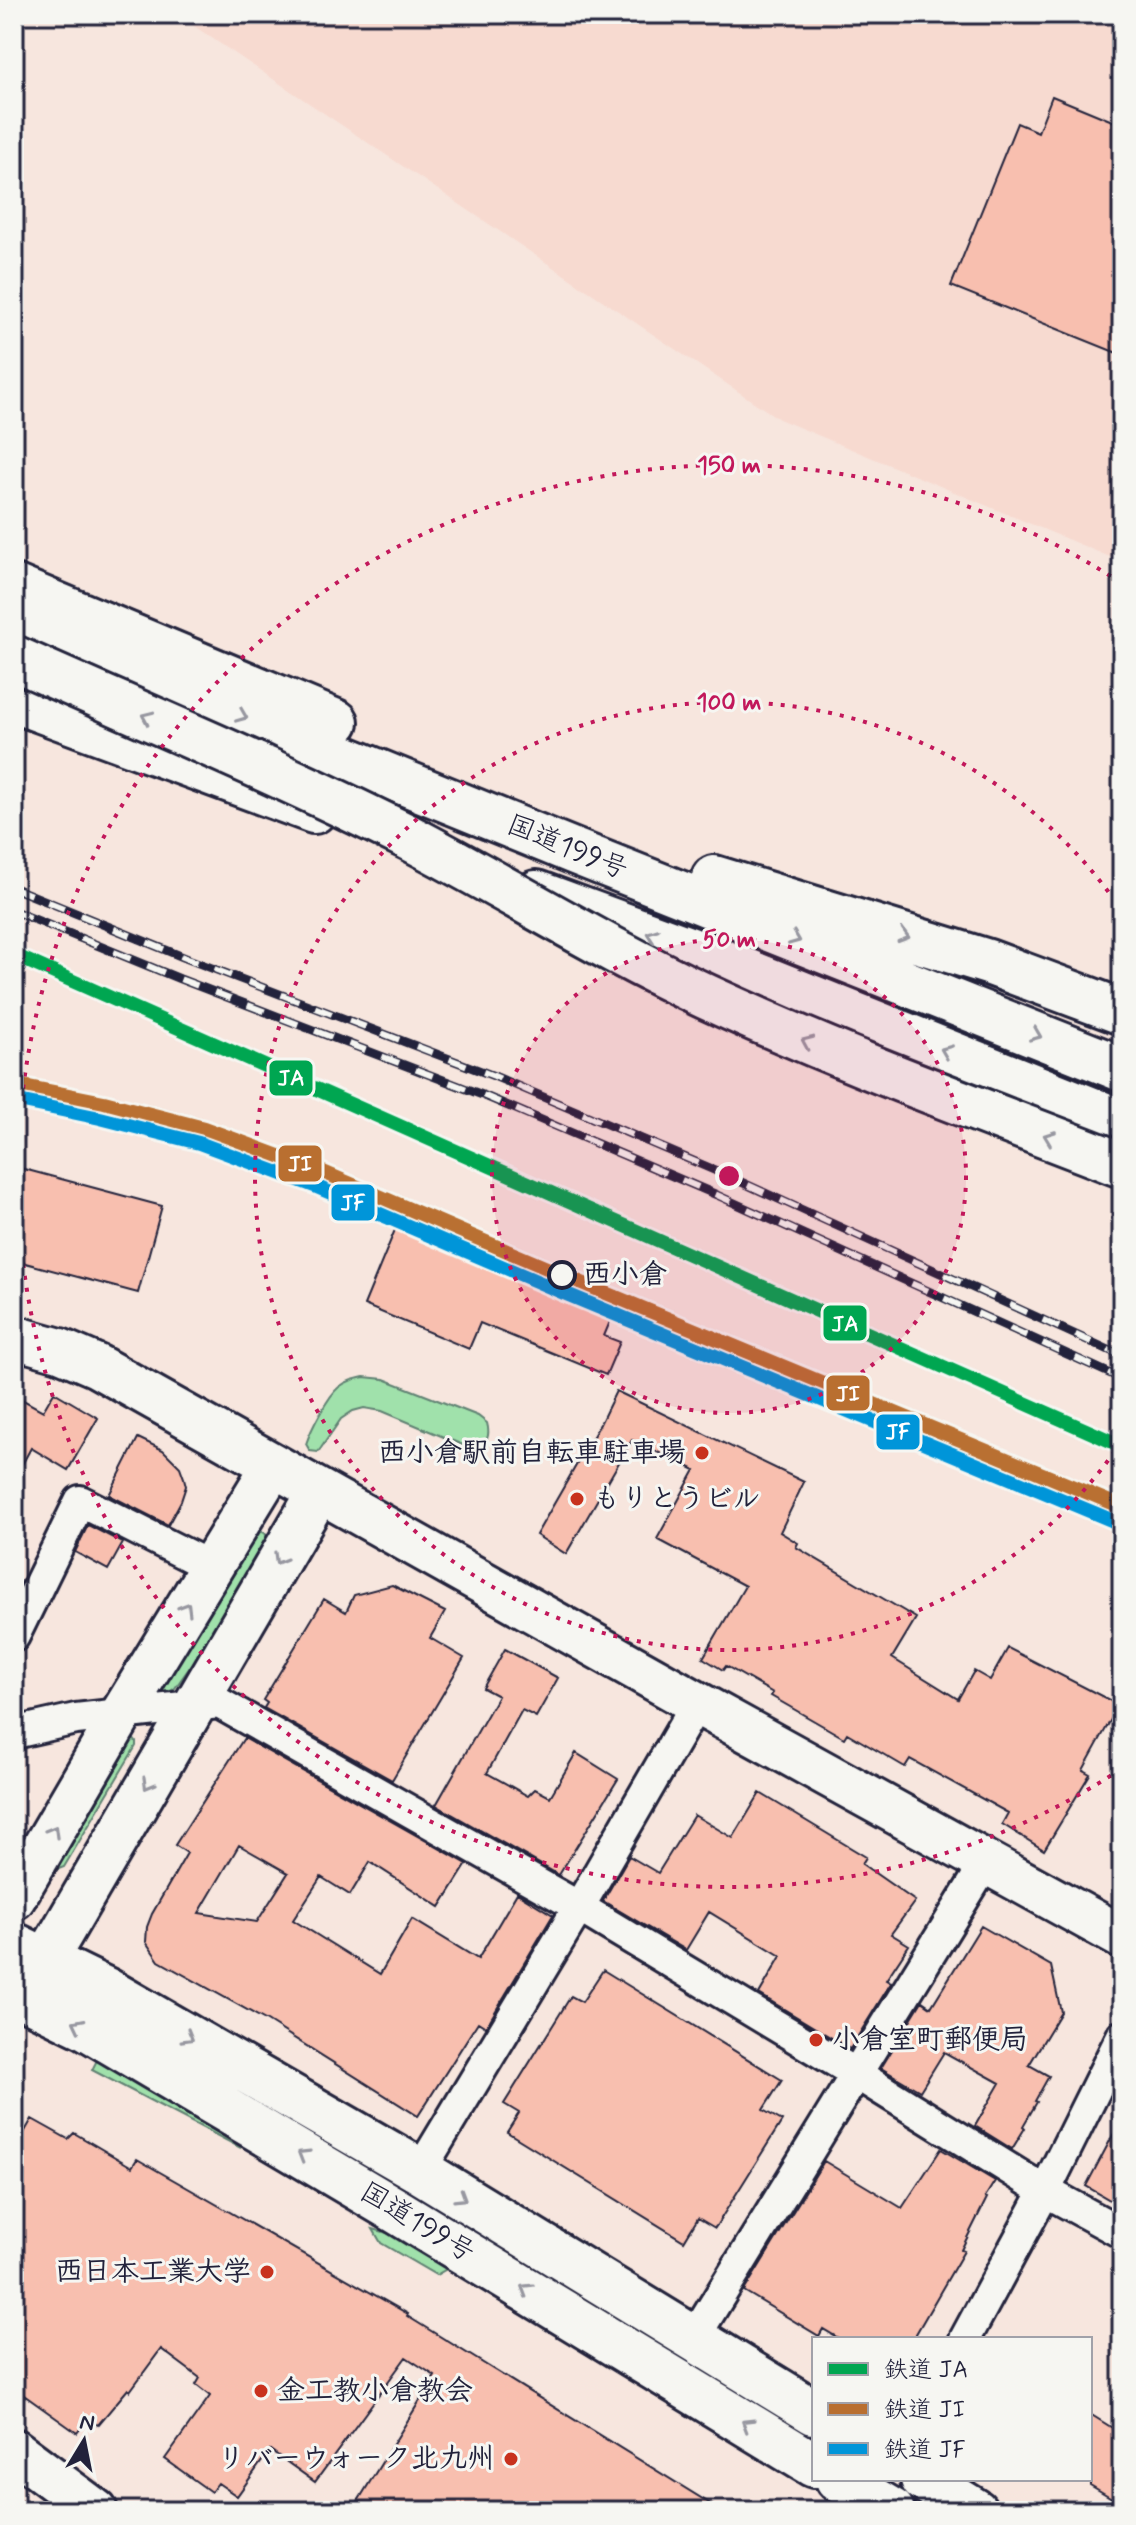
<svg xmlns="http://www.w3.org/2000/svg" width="1136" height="2525" font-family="Mynerve,'Klee One',sans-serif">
  <rect width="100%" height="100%" fill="#f7e6de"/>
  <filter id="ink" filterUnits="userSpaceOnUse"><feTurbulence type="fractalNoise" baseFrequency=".0125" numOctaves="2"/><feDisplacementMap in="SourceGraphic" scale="16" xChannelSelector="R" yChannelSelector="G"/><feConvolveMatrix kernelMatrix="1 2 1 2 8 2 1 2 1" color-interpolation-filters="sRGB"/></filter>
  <g filter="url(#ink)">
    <!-- built -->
    <path fill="#f7dad0" d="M176 14H1122V562L779 419Z"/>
    <!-- green -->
    <path fill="#a0e1ab" stroke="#618273" stroke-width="2" d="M364 1377 384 1379 478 1416 487 1423C492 1441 482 1449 465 1446L382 1411 364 1408 353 1411 341 1419 321 1448 318 1452 310 1451 306 1444C311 1429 328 1396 339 1387 346 1381 355 1379 364 1377Z
      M258 1530 265 1533 268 1539 217 1629 175 1688 169 1692 163 1690 161 1688 255 1531Z
      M133 1738 136 1742V1746L64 1867 56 1870 53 1867 129 1739Z
      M97 2060 224 2127 241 2148 92 2070Z
      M373 2229 398 2236 450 2267 436 2275 381 2243Z
      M530 2259 814 2431V2443L525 2267Z"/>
    <!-- building -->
    <path fill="#f8bfaf" stroke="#22223b" stroke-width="2" fill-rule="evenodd" d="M1052 96 1122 125V355L951 286 1017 123 1038 132Z
      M20 1168 162 1206 138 1293 14 1260V1192Z
      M399 1220 515 1267 512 1275 612 1317 604 1336 620 1342 606 1375 480 1323 469 1349 364 1305Z
      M616 1391 804 1482 780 1532 798 1543 796 1547 916 1618 892 1658 958 1699 974 1671 990 1680 1008 1648 1119 1705 1083 1770 1090 1774 1044 1850 1002 1824 1008 1813 910 1759 905 1767 847 1733 844 1738 771 1696 773 1693 726 1666 723 1670 703 1658 745 1586 657 1539 695 1470 632 1440 566 1554 536 1535 600 1424Z
      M54 1392 98 1418 68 1470 31 1448 14 1479V1395L43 1411Z
      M138 1438 163 1450 180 1467 184 1478 186 1486 181 1501 168 1525 109 1495Z
      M88 1525 123 1543 108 1570 75 1552Z
      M392 1585 445 1612 430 1638 464 1658 392 1780 264 1708 267 1703 263 1700 324 1599 346 1612 354 1595Z
      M505 1649 558 1678 536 1717 522 1710 487 1773 528 1796 535 1789 550 1797 576 1753 618 1779 559 1875 436 1805 498 1696 483 1688Z
      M244 1738 467 1864 440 1907 370 1862 350 1895 321 1877 293 1920 380 1974 412 1919 478 1959 517 1893 553 1915 486 2027 478 2022 418 2116 267 2021 159 1961 146 1942 147 1927 152 1914 187 1853 175 1845ZM239 1845 288 1873 257 1922 199 1913Z
      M760 1793 866 1857 862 1864 915 1901 891 1934 909 1945 886 1980 891 1983 850 2049 759 1994 781 1956 709 1912 686 1950 603 1901 629 1856 658 1873 694 1815 733 1838Z
      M981 1926 1051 1966 1061 2012 1029 2065 1049 2076 1035 2101 1037 2102 1023 2126 1025 2128 1012 2149 975 2126 1000 2083 944 2052 920 2091 881 2068 922 2001 931 2007Z
      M603 1970 782 2080 763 2110 782 2121 715 2228 698 2218 684 2241 507 2132 519 2113 504 2104 571 1996 582 2002Z
      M1122 2118V2207L1086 2186Z
      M32 2119 68 2139 74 2133 132 2167 137 2159 408 2314 407 2316 722 2511H352L435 2376 406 2357 315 2482 270 2450 237 2496 218 2483 211 2492 165 2459 210 2396 196 2385 200 2378 161 2349 130 2391 128 2389 98 2425 88 2419 77 2433 14 2388V2150Z
      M941 2149 995 2181 985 2197 987 2198 961 2250 964 2251 913 2339H840L823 2329 819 2336 744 2291 824 2161 902 2208Z
      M1090 2414 1122 2434V2504L1090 2485Z"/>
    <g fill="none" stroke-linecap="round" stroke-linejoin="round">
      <defs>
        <path id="street" d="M14 1636 80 1501 211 1567
          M14 1733 76 1719 219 1703 579 1907 855 2073 1045 2191 1122 2233
          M420 2171 579 1907 697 1703
          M694 2338 987 1861
          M965 2339 1045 2191 1122 2036"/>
        <path id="secondary" d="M14 1337 60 1350 97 1366 697 1703 1122 1937
          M14 1898 121 1715 273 1466
          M46 1960 319 1492
          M14 2450 96 2511"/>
        <path id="highway" d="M14 587 336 722
          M14 624 573 851 1122 1069
          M14 700 314 811
          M714 878 988 962 1122 1012
          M536 893 726 963 1122 1122
          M14 1945 106 1990 420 2171 814 2412
          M14 1992 86 2027 395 2210 814 2465
          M838 2479 892 2511
          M923 2479 975 2511"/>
      </defs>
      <!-- street casing -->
      <use href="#street" stroke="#22223b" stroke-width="36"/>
      <!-- secondary casing -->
      <use href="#secondary" stroke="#22223b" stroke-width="48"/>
      <!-- highway casing -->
      <use href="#highway" stroke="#22223b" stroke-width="50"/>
      <!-- street -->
      <use href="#street" stroke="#f6f6f2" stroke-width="30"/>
      <!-- secondary -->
      <use href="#secondary" stroke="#f6f6f2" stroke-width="42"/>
      <!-- highway -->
      <use href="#highway" stroke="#f6f6f2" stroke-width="44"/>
      <defs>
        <path id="rail" d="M14 888 188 959 494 1076 726 1175 1122 1356
          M14 911 180 979 485 1096 717 1195 1122 1379"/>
      </defs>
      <!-- rail casing -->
      <use href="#rail" stroke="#22223b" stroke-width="9"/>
      <!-- rail -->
      <use href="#rail" stroke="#f6f6f2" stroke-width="6" stroke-dasharray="18" stroke-linecap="butt"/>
      <defs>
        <path id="highway-bridge" d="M14 658C146 717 281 773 410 838 510 890 605 950 707 997 843 1060 983 1111 1122 1165"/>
      </defs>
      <!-- highway-bridge casing -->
      <use href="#highway-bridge" stroke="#22223b" stroke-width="50" stroke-linecap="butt"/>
      <!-- highway-bridge -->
      <use href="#highway-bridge" stroke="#f6f6f2" stroke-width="44"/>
      <defs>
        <path id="rail-1" d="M14 955 1122 1446"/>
        <path id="rail-2" d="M14 1084 104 1102 204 1128 323 1172 570 1278 1122 1507"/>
        <path id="rail-3" d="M14 1100 100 1118 199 1143 317 1187 564 1293 1116 1522"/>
      </defs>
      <!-- rail-1 casing -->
      <use href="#rail-1" stroke="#f6f6f2" stroke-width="20"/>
      <!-- rail-2 casing -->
      <use href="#rail-2" stroke="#f6f6f2" stroke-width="20"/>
      <!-- rail-3 casing -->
      <use href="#rail-3" stroke="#f6f6f2" stroke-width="20"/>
      <!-- rail-1 -->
      <use href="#rail-1" stroke="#00a651" stroke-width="14"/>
      <!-- rail-2 -->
      <use href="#rail-2" stroke="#b96f30" stroke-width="14"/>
      <!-- rail-3 -->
      <use href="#rail-3" stroke="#0095d9" stroke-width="14"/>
    </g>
    <!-- one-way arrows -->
    <defs><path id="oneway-chevron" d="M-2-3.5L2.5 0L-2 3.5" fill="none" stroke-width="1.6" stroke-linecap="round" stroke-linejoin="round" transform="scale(2)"/></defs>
    <g stroke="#9797a0">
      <use href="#oneway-chevron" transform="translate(242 716) rotate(22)"/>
      <use href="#oneway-chevron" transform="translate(147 717) rotate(-156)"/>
      <use href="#oneway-chevron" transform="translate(652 935) rotate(-160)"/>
      <use href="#oneway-chevron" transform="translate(904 936) rotate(17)"/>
      <use href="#oneway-chevron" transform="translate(795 939) rotate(22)"/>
      <use href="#oneway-chevron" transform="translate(1036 1035) rotate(22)"/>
      <use href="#oneway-chevron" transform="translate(807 1042) rotate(-156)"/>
      <use href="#oneway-chevron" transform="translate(946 1051) rotate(-158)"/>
      <use href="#oneway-chevron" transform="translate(1049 1137) rotate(-159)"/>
      <use href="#oneway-chevron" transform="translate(279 1559) rotate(120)"/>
      <use href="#oneway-chevron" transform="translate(186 1608) rotate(-59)"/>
      <use href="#oneway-chevron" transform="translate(148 1784) rotate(120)"/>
      <use href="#oneway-chevron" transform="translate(53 1831) rotate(-60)"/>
      <use href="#oneway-chevron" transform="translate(78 2024) rotate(-153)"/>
      <use href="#oneway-chevron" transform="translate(188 2037) rotate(30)"/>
      <use href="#oneway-chevron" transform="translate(303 2155) rotate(-149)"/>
      <use href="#oneway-chevron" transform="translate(461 2197) rotate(32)"/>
      <use href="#oneway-chevron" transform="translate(526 2289) rotate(-149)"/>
      <use href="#oneway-chevron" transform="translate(747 2424) rotate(-149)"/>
    </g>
  </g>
  <!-- distance rings -->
  <circle cx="729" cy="1176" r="237" fill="#c2185b" fill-opacity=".12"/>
  <g fill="none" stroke="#c2185b" stroke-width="4" stroke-dasharray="4 8">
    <circle cx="729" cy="1176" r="237"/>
    <path d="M1122 1441A474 474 0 1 1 1122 911"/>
    <path d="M1121 1769A711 711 0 1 1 1121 583"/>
  </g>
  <!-- markers -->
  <circle fill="#f6f6f2" stroke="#22223b" stroke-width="4" cx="562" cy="1275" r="13"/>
  <g fill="#c8321e" stroke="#f6f6f2" stroke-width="3">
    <circle cx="702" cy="1453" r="8"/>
    <circle cx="577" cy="1499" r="8"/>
    <circle cx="816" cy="2040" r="8"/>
    <circle cx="267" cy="2272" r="8"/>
    <circle cx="261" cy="2391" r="8"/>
    <circle cx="511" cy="2459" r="8"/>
  </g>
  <g text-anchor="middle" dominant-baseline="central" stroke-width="6" stroke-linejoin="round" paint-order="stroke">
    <!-- street labels -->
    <g font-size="28" fill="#22223b" stroke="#f6f6f2">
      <text transform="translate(567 848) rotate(22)">国道199号</text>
      <text transform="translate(417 2223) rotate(31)">国道199号</text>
    </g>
    <!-- stop labels -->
    <g font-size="28" font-weight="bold" fill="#22223b" stroke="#f6f6f2" text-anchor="start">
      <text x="583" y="1275">西小倉</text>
    </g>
    <!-- poi labels -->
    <g font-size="28" font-weight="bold" fill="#22223b" stroke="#f6f6f2" text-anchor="end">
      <text x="686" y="1453">西小倉駅前自転車駐車場</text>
      <text x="593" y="1499" text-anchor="start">もりとうビル</text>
      <text x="832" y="2040" text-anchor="start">小倉室町郵便局</text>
      <text x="251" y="2272">西日本工業大学</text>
      <text x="277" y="2391" text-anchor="start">金工教小倉教会</text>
      <text x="495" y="2459">リバーウォーク北九州</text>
    </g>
  </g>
  <circle cx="729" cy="1176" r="12" fill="#c2185b" stroke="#f6f6f2" stroke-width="4"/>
  <g font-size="24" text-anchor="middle" font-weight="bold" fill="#c2185b" stroke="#f6f6f2" stroke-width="6" stroke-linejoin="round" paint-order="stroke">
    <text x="729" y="473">150 m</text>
    <text x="729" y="710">100 m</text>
    <text x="729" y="947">50 m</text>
  </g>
  <g stroke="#f6f6f2" stroke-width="3">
    <rect x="268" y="1059" width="46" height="38" rx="8" fill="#00a651"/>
    <rect x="277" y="1144" width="46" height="39" rx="8" fill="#b96f30"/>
    <rect x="330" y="1183" width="46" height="39" rx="8" fill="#0095d9"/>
    <rect x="822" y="1304" width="46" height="38" rx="8" fill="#00a651"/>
    <rect x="825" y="1374" width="46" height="38" rx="8" fill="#b96f30"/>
    <rect x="875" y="1413" width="46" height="38" rx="8" fill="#0095d9"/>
  </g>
  <g font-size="22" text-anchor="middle" font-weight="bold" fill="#fff">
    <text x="291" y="1085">JA</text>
    <text x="300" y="1171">JI</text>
    <text x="353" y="1210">JF</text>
    <text x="845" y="1331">JA</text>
    <text x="848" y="1401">JI</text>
    <text x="898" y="1439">JF</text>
  </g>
  <!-- margin -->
  <rect width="1136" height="2525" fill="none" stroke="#f6f6f2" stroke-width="48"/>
  <rect x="24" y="24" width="1088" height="2477" fill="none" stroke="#22223b" stroke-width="3" filter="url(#ink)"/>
  <!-- legend -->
  <rect x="812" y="2337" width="280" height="144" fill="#f6f6f2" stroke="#a1a1a9" stroke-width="2"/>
  <rect x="828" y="2363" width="40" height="12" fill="#00a651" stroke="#a1a1a9" stroke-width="2"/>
  <text x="884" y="2377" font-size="24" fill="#22223b">鉄道 JA</text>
  <rect x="828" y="2403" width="40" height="12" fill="#b96f30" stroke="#a1a1a9" stroke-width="2"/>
  <text x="884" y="2417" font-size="24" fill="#22223b">鉄道 JI</text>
  <rect x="828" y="2443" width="40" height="12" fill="#0095d9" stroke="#a1a1a9" stroke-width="2"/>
  <text x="884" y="2457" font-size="24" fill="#22223b">鉄道 JF</text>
  <!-- north arrow -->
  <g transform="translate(84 2441) rotate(10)" stroke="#f6f6f2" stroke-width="6" paint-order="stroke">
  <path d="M0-6L14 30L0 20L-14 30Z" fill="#22223b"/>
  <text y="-12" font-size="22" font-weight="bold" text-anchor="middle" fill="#22223b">N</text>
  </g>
</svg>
